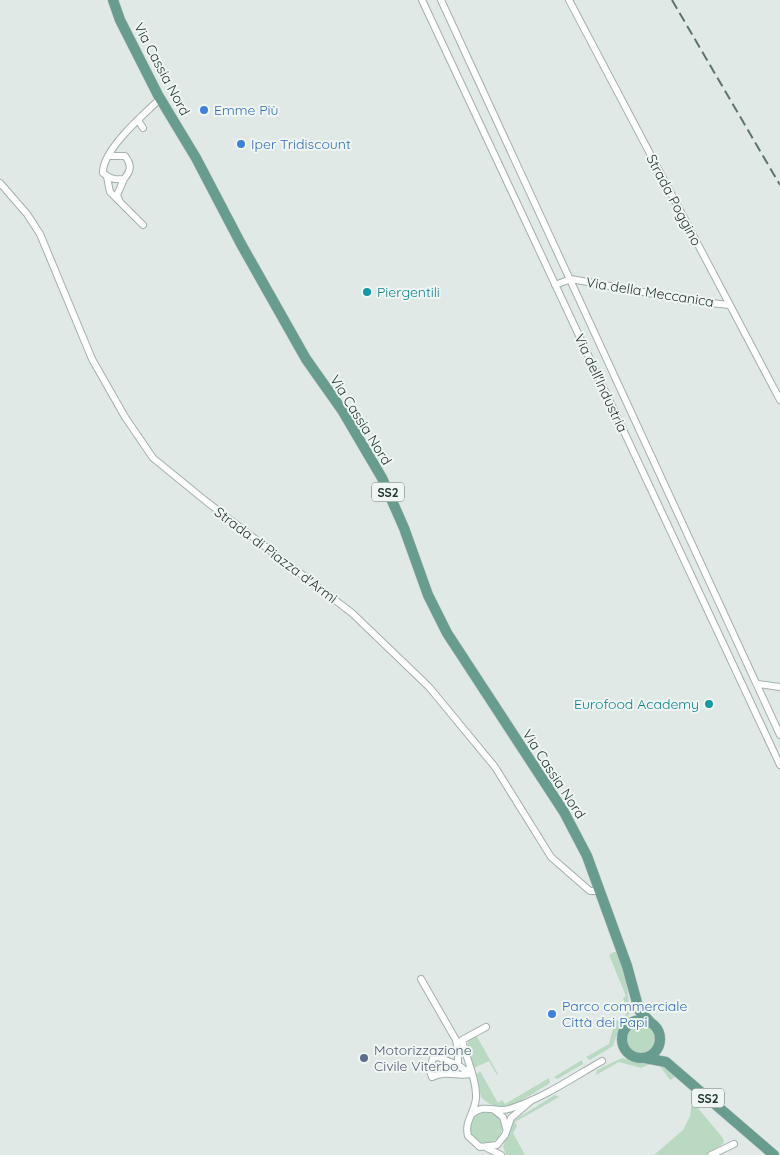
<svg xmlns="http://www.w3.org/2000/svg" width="780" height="1155" font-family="Quicksand,sans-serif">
  <rect width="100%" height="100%" fill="#e0e9e5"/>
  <!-- green -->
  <path fill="#bad9c2" d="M614 952H618L627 987 630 1013 619 1028 613 1046 590 1060 586 1057 609 1044 615 1021 623 1019 627 1012 623 998 626 996 609 955Z
    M625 1039a16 16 0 1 1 32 0a16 16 0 1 1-32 0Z
    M476 1035 498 1074 497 1075 489 1061 474 1068 467 1052 468 1041Z
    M622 1058 637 1062 659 1063 675 1077 670 1080 660 1066 653 1063 641 1068 619 1062 596 1075 597 1070Z
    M582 1060 583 1064 557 1079 554 1077Z
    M480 1071 498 1103 502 1100 505 1104 549 1078 550 1083C529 1095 502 1120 481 1097L476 1075Z
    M555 1095 559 1097 515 1122 517 1126 513 1133 525 1155H506L503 1147 511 1122Z
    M692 1101 723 1138 724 1143 706 1155H654L683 1130 690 1116Z
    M470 1127a16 16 0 1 1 32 0a16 16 0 1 1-32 0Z"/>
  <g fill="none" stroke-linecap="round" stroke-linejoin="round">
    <defs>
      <path id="minor" d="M422 0 780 765
        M441 0 780 735
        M569 0 780 400
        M138 120 143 128
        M108 156H125C132 165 131 171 124 179 115 180 110 179 103 173 102 150 144 114 160 99
        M107 177 110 192 143 225
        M0 183 27 214 40 234 92 359 125 417 153 458 207 502 352 613 429 687 495 767 551 857 590 891H599
        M119 200 117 195 124 179
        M555 285 571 279 693 301 729 305
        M758 684 780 687
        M421 979 456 1040 458 1052V1065
        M486 1027 462 1040C466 1058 477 1080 476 1098 475 1113 464 1121 468 1136L480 1147 497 1145 505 1135 511 1118 532 1100
        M438 1057 458 1065 471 1074C456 1077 448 1070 432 1077L430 1071 433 1058Z
        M494 1110 503 1117 506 1128
        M472 1114C484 1103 496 1113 509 1109 542 1099 572 1078 602 1061
        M487 1148 501 1155
        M711 1155 734 1144"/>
      <path id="primary" d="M113 0 120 20 158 95 196 158 241 244 306 359 342 410 382 478 404 528 428 595 447 633 564 812 587 856 627 966 639 1010 651 1023
        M622 1039a19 19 0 1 1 38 0a19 19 0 1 1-38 0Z
        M645 1058 666 1062 774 1155"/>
    </defs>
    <!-- minor casing -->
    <use href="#minor" stroke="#a3b0ac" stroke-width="8"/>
    <!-- primary casing -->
    <use href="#primary" stroke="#bdc3c2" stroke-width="11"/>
    <!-- minor -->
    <use href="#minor" stroke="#fff" stroke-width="6"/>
    <!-- primary -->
    <use href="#primary" stroke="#689c8e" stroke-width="10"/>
    <!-- rail -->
    <path stroke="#5c746d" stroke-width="2" stroke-dasharray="10 5" stroke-linecap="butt" d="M672 0 780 185"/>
  </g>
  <!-- markers -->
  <g fill="#3f7fe0" stroke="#f0f6f3" stroke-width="2">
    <circle cx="204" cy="110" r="5"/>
    <circle cx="241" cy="144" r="5"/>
    <circle cx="552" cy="1014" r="5"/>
  </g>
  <g fill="#0f9aa8" stroke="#f0f6f3" stroke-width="2">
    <circle cx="367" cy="292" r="5"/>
    <circle cx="709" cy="704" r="5"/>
  </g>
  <circle fill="#5c6f8a" stroke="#f0f6f3" stroke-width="2" cx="364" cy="1058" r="5"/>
  <g text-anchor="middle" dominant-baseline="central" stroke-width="4" stroke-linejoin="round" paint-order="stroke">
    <!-- shield labels -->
    <g fill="#f0f6f3" stroke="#60716c" stroke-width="1">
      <rect x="372" y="482.5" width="32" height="19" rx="4"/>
      <rect x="692" y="1088.5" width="32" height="19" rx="4"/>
    </g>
    <g font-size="12" font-weight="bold" fill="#223832">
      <text x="388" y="492">SS2</text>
      <text x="708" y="1098">SS2</text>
    </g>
    <!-- street labels -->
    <g font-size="14" fill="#223832" stroke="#f0f6f3">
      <text transform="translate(162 69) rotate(62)">Via Cassia Nord</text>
      <text transform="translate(674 200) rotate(62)">Strada Poggino</text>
      <text transform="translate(650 292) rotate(9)">Via della Meccanica</text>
      <text transform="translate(601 383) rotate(65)">Via dell'Industria</text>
      <text transform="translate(361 420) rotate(58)">Via Cassia Nord</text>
      <text transform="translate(276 555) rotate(37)">Strada di Piazza d'Armi</text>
      <text transform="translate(554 774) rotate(57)">Via Cassia Nord</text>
    </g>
    <!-- shop labels -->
    <g font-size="14" fill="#366cbe" stroke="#f0f6f3" text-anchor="start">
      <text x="214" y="110">Emme Più</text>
      <text x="251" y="144">Iper Tridiscount</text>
      <text x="562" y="1006">Parco commerciale<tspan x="562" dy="16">Città dei Papi</tspan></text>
    </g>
    <!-- culture labels -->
    <g font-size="14" fill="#0d838f" stroke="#f0f6f3" text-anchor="start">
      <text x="377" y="292">Piergentili</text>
      <text x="699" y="704" text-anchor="end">Eurofood Academy</text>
    </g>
    <!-- service labels -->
    <g font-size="14" fill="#4e5e75" stroke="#f0f6f3" text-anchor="start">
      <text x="374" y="1050">Motorizzazione<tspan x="374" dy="16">Civile Viterbo</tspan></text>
    </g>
  </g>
</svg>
